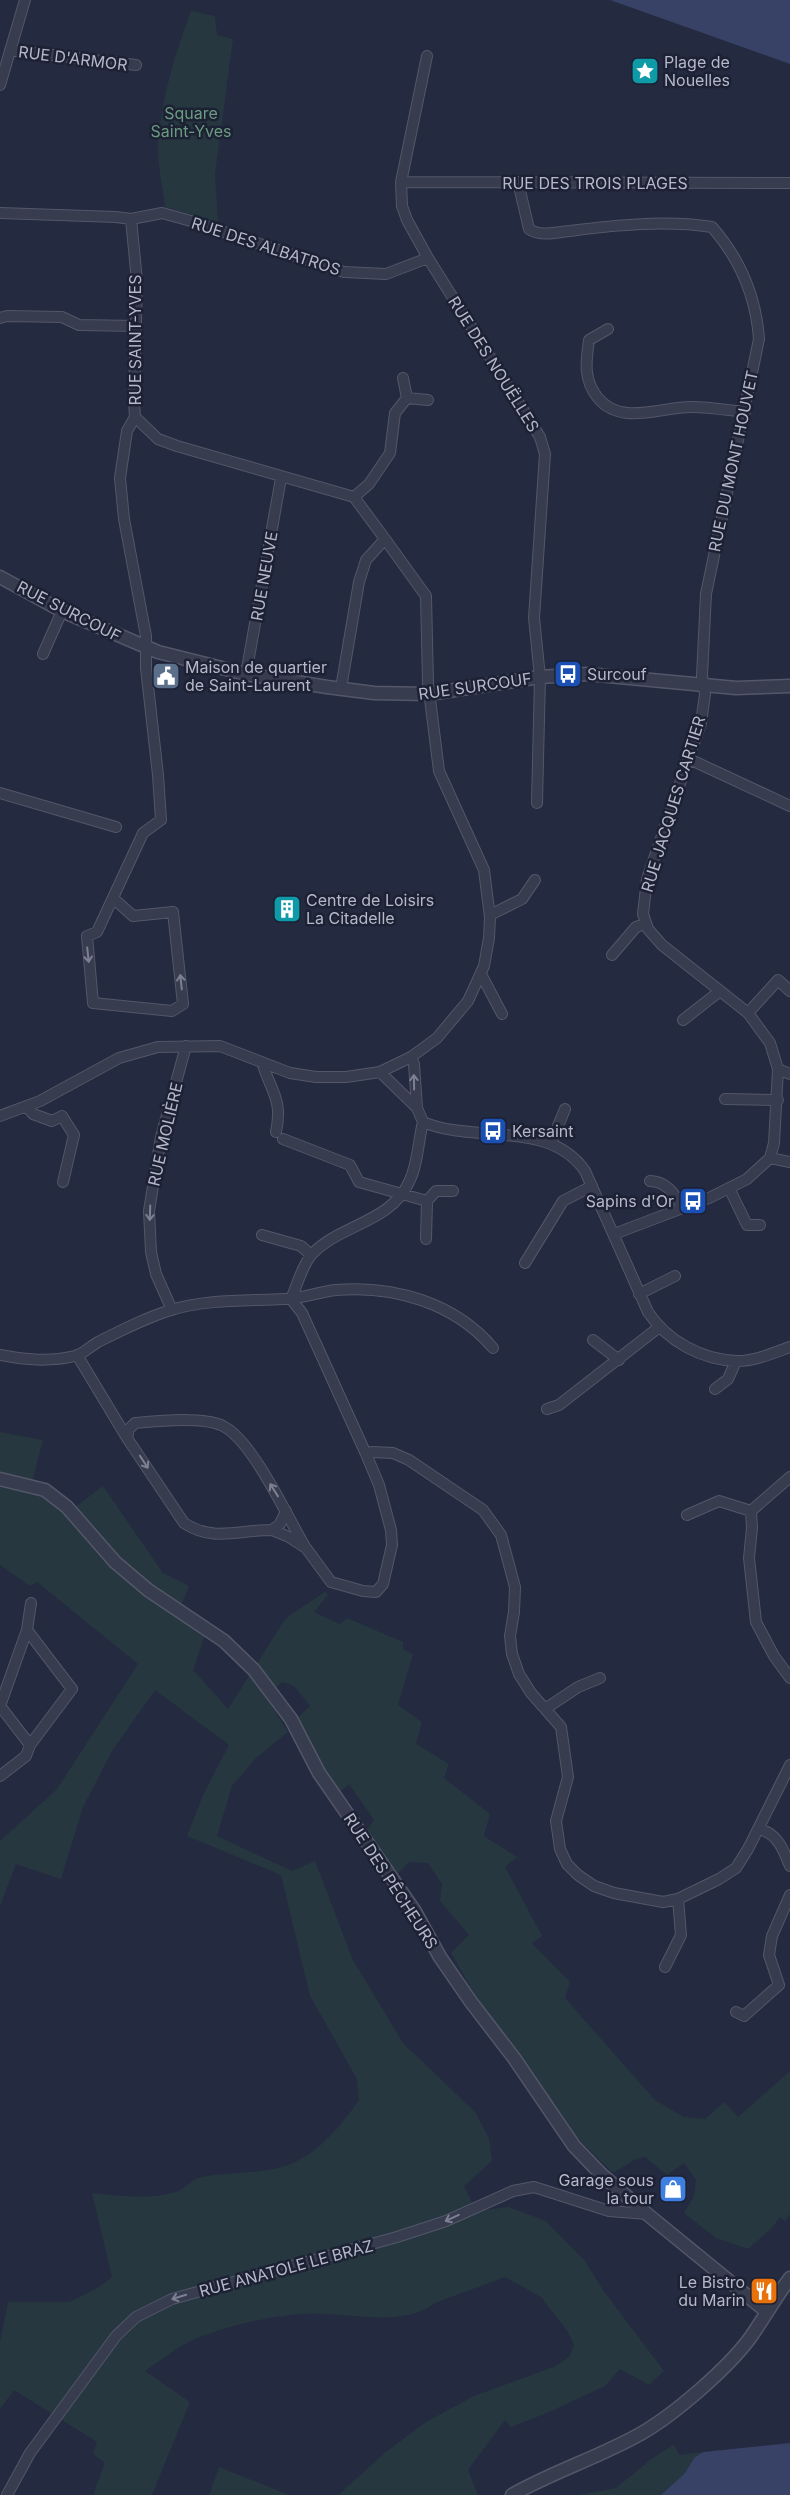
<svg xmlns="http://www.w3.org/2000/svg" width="790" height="2495" font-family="Inter,sans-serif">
  <rect width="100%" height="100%" fill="#242a3f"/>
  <!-- green -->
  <path fill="#263740" d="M191 11 215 16 217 35 233 39 215 174 218 222 165 207C163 188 158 168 158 149 160 102 175 54 191 11Z
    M0 1432 43 1440 29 1493 44 1497 66 1514 103 1486 163 1573 189 1586 177 1614 204 1637 193 1670 228 1709 284 1621 290 1615 325 1592 328 1595 314 1612 340 1624 347 1618 403 1642V1649L413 1654 398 1705 422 1722 416 1744 449 1764 444 1778 490 1814 484 1836 517 1857 505 1867 542 1936 532 1943 570 1982 565 1998 655 2100 684 2117 705 2119 724 2102 738 2117 790 2071V2214L785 2221 780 2217 771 2229 748 2249 716 2238 684 2213 694 2196 696 2180 684 2163 667 2175 645 2157 636 2159 613 2173 565 2126 526 2064 476 1997 451 1953 469 1935 440 1901 442 1884 428 1863 409 1862 397 1875 366 1831 374 1820 349 1784 338 1794 313 1751 297 1718 310 1706 294 1686 282 1682 267 1699 288 1732 256 1758 232 1786 217 1836 292 1871 315 1861 353 1960 403 2043 475 2112 489 2138 492 2161 464 2186 476 2211 509 2207 546 2221 585 2261 603 2290 664 2371 649 2385 620 2369 605 2386 547 2413 511 2427 505 2420 468 2470 478 2495H338L386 2452 426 2422 474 2396 556 2366 569 2357 574 2345 568 2332 541 2297 505 2277 435 2303C401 2330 340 2310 301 2314 265 2317 226 2326 193 2340 177 2347 160 2361 145 2371L190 2402 152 2495H93L105 2463 93 2454 97 2442 14 2390 0 2409V2342L8 2302H69L94 2290 112 2277 92 2193C120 2196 148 2200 176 2192 185 2189 192 2179 202 2177 228 2172 257 2174 282 2167 315 2158 340 2127 359 2100L357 2079 310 1996 281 1875 187 1836 203 1795 229 1745 155 1690 112 1751 83 1807 61 1879 16 1864 0 1906V1841L57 1789 138 1664 37 1582 30 1586 0 1565Z
    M674 2444 679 2455 703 2452 694 2458 685 2473 661 2495H579L616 2488 650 2460Z
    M219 2467 287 2494 288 2495H209Z"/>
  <!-- water -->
  <path fill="#384166" d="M610 0H790V64Z
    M790 2443V2495H661L685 2473 694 2458 703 2452Z"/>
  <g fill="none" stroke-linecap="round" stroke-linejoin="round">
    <defs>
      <path id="minor" d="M10 50 136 65
        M427 56 401 182 402 206 407 220 428 258 540 437 545 454 534 618 540 677 537 803
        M0 85 25 0
        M401 182 790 183
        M518 182 529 229C540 237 558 232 570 231 616 225 666 220 712 227 740 259 756 297 759 339L706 594 702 676 705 694 701 723 647 879 643 914 648 929 662 945 748 1013 770 1043 778 1069 774 1143 770 1158 747 1179 709 1198 614 1234
        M0 213 116 217 131 219 137 281 134 402 135 417 127 431 120 478 124 519 146 636V668L158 775 161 820 143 833 97 932 87 936 93 1003 172 1011 183 1004 173 912 133 916 114 899
        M131 219 162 213 191 221 344 272 386 274 428 258
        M0 318 7 316 62 317 79 325 137 326
        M608 329 589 340C586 361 583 380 598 398 621 426 660 407 691 407 709 407 727 410 745 412
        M403 378 407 398 428 400
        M135 417 158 439 177 446 354 497
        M385 539 354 497 369 484 390 453 395 413 407 398
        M43 654 62 611
        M246 674 281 478
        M689 759 790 806
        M0 793 116 827
        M490 915 522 899 535 880
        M612 955 636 927 645 924
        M481 974 502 1014
        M748 1013 778 980 790 991
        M683 1020 720 991
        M411 1057 414 1064 417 1108 423 1122C475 1144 549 1119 585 1171L648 1312C667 1341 702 1360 737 1361 756 1361 773 1353 790 1347
        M262 1062C271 1092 283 1099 276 1132
        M778 1069 790 1074
        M380 1072 417 1108
        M725 1099 778 1100
        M27 1107 33 1114 52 1121 62 1116 74 1135 63 1182
        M0 1116 40 1101 119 1058 158 1047 220 1046 290 1073 316 1077H346L380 1072 411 1057 437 1038 468 1001 484 966 489 938 490 917 484 870 439 771 428 683 426 596 385 539 366 560 359 582 341 688
        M283 1139 350 1165 359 1182 427 1201 426 1239
        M551 1143 565 1109
        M770 1158 790 1162
        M650 1181C668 1182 674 1194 683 1208
        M729 1188 747 1225H760
        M427 1201 436 1191H453
        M262 1235 301 1246 311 1255
        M525 1263 563 1201 592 1186
        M639 1294 675 1276
        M291 1299C297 1286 302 1265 312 1254 341 1224 390 1223 409 1182 418 1164 418 1142 423 1122
        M172 1310 156 1274 151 1252 149 1211 161 1137 186 1046
        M593 1340 619 1360
        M0 1355C26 1360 49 1362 75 1356 83 1354 91 1346 98 1342 122 1330 145 1318 171 1310 206 1299 247 1301 284 1299 301 1299 318 1292 336 1290 394 1285 455 1303 493 1348
        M77 1355 127 1438 184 1523C213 1542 238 1530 272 1530L280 1524 286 1511
        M715 1389 728 1379 736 1361
        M547 1409 559 1405 658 1328
        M127 1438 129 1429 135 1423C157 1421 203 1416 223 1426 252 1440 287 1516 304 1545
        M366 1454 372 1452 393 1453 409 1460 483 1510 501 1535 515 1587 514 1612 510 1636 512 1654 519 1674 531 1693 561 1727 568 1777 556 1821 560 1849 567 1864 578 1875 594 1886 614 1893 663 1902 678 1899 719 1879 736 1868 748 1849 790 1765
        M790 1477 751 1511 752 1528 749 1558 756 1622 774 1656 790 1678
        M687 1515 719 1501 751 1511
        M272 1530 289 1537 306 1548 331 1582 363 1591 376 1592 383 1584 392 1545 391 1530 379 1485 366 1454 302 1313 291 1299
        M545 1709 578 1687 600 1678
        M30 1745 0 1706 27 1630 31 1603
        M0 1776 26 1756 30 1745 72 1689 27 1630
        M759 1829C778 1834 783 1849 790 1866
        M665 1967 681 1935 678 1899
        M736 2012 744 2016 779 1985 769 1955 772 1936 790 1895
        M7 2495 30 2453 116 2336 136 2317 172 2299 397 2237 446 2221 513 2191 534 2187 609 2211 647 2214"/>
      <path id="tertiary" d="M0 577 62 611 158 652 246 674 327 687 374 693 429 694 540 677 587 674 736 688 790 686
        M0 1479 45 1490 67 1507 115 1562 148 1590 224 1641 254 1670 291 1719 319 1773 414 1910 440 1957 471 2002 514 2058 574 2146 601 2174 647 2214 767 2312
        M512 2495C554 2471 600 2457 642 2433 676 2413 727 2369 750 2338 764 2318 776 2297 790 2278"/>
    </defs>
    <!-- minor casing -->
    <use href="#minor" stroke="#535769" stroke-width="12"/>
    <!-- tertiary casing -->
    <use href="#tertiary" stroke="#535769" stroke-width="15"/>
    <!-- minor -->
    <use href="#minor" stroke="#383c4f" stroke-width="10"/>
    <!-- tertiary -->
    <use href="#tertiary" stroke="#383c4f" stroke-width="12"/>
  </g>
  <!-- one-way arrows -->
  <defs><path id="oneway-shaft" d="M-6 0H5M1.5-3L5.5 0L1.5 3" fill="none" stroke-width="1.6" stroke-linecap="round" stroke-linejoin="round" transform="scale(1.25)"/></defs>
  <g stroke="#7c8092">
    <use href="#oneway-shaft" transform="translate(88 955) rotate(84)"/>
    <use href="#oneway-shaft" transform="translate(181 982) rotate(-96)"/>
    <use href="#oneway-shaft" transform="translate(414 1082) rotate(-91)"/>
    <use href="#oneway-shaft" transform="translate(150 1213) rotate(92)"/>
    <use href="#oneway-shaft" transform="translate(144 1462) rotate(57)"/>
    <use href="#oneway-shaft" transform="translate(274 1490) rotate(-122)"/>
    <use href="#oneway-shaft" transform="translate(452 2218) rotate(155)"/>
    <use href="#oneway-shaft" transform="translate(179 2297) rotate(163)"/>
  </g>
  <!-- icons -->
  <defs>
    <symbol id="sight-square" viewBox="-11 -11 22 22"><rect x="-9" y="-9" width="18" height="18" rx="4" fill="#0f9aa8" stroke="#1d2134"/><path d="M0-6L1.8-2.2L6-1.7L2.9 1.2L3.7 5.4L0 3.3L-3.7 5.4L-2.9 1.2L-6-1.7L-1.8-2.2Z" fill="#fff"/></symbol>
    <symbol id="bus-square" viewBox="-11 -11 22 22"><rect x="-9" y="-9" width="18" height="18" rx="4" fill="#1a4fb4" stroke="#1d2134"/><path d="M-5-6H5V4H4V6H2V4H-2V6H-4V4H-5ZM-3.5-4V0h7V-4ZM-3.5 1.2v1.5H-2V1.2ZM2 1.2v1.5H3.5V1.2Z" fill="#fff"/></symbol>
    <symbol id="civic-square" viewBox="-11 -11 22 22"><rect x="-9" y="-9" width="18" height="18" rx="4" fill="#5c6f8a" stroke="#1d2134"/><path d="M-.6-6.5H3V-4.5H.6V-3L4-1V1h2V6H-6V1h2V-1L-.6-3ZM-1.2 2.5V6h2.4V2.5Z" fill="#fff"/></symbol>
    <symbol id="building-square" viewBox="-11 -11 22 22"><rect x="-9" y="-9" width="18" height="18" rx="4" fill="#0f9aa8" stroke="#1d2134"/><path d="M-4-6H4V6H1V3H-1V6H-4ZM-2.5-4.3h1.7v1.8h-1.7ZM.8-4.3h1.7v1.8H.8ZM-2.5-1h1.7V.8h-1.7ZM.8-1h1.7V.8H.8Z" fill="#fff"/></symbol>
    <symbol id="shop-square" viewBox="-11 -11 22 22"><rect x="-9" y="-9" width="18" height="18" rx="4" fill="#3f7fe0" stroke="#1d2134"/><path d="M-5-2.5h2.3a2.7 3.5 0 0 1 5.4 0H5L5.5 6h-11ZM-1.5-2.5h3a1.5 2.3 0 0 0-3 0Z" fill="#fff"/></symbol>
    <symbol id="restaurant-square" viewBox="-11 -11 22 22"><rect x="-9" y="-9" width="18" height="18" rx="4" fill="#e8710a" stroke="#1d2134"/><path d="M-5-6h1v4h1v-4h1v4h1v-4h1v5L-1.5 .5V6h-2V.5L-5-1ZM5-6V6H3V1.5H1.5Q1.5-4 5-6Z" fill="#fff"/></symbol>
  </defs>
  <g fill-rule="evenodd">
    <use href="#sight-square" x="629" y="55" width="32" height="32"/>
    <use href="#bus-square" x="552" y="658" width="32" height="32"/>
    <use href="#civic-square" x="150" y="660" width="32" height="32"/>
    <use href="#building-square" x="271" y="893" width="32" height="32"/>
    <use href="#bus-square" x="477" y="1115" width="32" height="32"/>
    <use href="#bus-square" x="677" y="1185" width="32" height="32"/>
    <use href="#shop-square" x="657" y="2173" width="32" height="32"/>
    <use href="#restaurant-square" x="748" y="2275" width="32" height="32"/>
  </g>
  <g text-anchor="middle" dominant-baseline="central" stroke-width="5" stroke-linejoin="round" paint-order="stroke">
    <!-- street labels -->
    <g font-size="16" fill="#b4b8c9" stroke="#1d2134">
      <text transform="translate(73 58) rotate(7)">RUE D'ARMOR</text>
      <text x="595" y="183">RUE DES TROIS PLAGES</text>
      <text transform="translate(266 246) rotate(18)">RUE DES ALBATROS</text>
      <text transform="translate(135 340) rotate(-90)">RUE SAINT-YVES</text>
      <text transform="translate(494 364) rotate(58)">RUE DES NOUËLLES</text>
      <text transform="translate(733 461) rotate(-78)">RUE DU MONT HOUVET</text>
      <text transform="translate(264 576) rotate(-80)">RUE NEUVE</text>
      <text transform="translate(69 611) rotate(27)">RUE SURCOUF</text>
      <text transform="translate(475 686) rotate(-8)">RUE SURCOUF</text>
      <text transform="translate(673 804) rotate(-73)">RUE JACQUES CARTIER</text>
      <text transform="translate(165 1134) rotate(-77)">RUE MOLIÈRE</text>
      <text transform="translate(391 1881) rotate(57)">RUE DES PÊCHEURS</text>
      <text transform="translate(286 2268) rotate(-15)">RUE ANATOLE LE BRAZ</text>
    </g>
    <!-- poi labels -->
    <g font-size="16" fill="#b4b8c9" stroke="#1d2134" text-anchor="start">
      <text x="664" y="62">Plage de<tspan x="664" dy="18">Nouelles</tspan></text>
      <text x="185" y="667">Maison de quartier<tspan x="185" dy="18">de Saint-Laurent</tspan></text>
      <text x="587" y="674">Surcouf</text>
      <text x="306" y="900">Centre de Loisirs<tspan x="306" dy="18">La Citadelle</tspan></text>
      <text x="512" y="1131">Kersaint</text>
      <text x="674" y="1201" text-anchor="end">Sapins d'Or</text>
      <text x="654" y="2180" text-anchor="end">Garage sous<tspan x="654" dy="18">la tour</tspan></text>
      <text x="745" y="2282" text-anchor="end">Le Bistro<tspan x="745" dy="18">du Marin</tspan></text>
    </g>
    <!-- park labels -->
    <g font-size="16" fill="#6b9b81" stroke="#1d2134">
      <text x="191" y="113">Square<tspan x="191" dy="18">Saint-Yves</tspan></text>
    </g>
  </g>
</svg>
